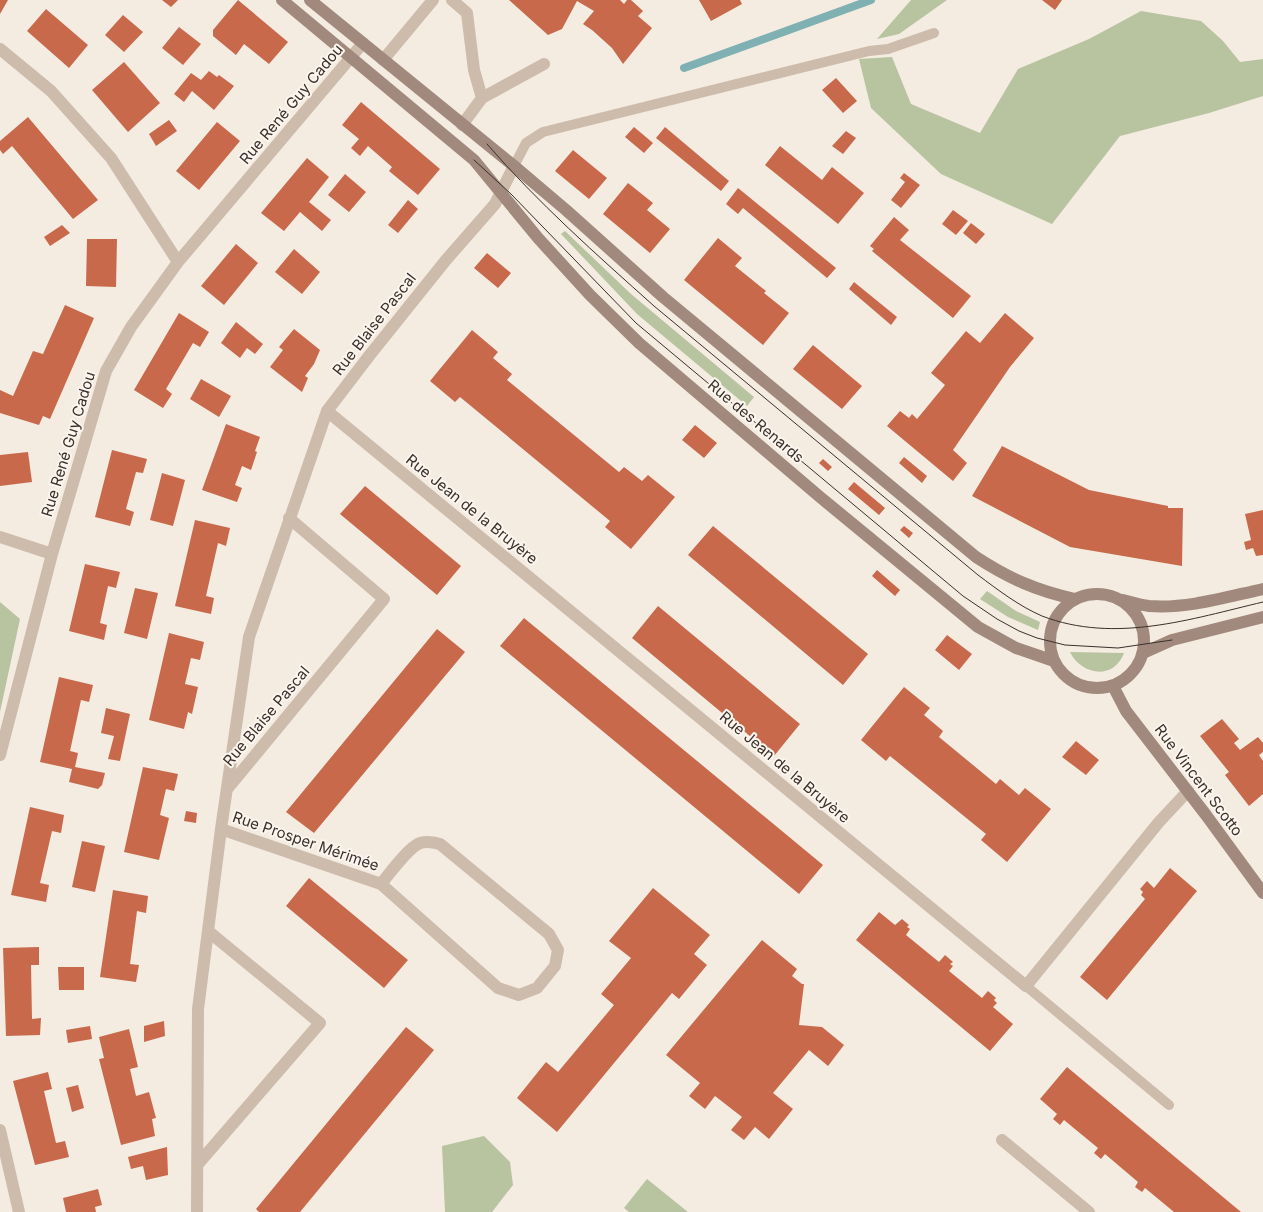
<svg xmlns="http://www.w3.org/2000/svg" width="1263" height="1212" font-family="Inter,sans-serif">
  <rect width="100%" height="100%" fill="#f4ebe1"/>
  <!-- green -->
  <path fill="#b8c4a0" d="M911 0H947L899 34 877 39Z
    M1141 11 1201 21 1223 41 1240 62 1263 59V96L1209 113 1120 136 1052 224 941 174 871 108 859 59 892 57 911 104 980 133 1018 69 1089 39Z
    M565 231 631 294 754 397 747 406 637 314 561 234Z
    M987 591 1016 611 1040 622 1038 630 1008 617 980 599Z
    M0 602 20 619 0 712Z
    M1070 652 1124 653C1114 680 1082 676 1070 652Z
    M484 1136 510 1162 513 1185 492 1212H445L442 1146Z
    M647 1179 688 1212H629L624 1208Z"/>
  <g fill="none" stroke-linecap="round" stroke-linejoin="round">
    <!-- stream -->
    <path stroke="#7fb0b2" stroke-width="8" d="M684 68 871 0"/>
  </g>
  <!-- building -->
  <path fill="#c8694b" d="M0 0H8L0 14Z
    M162 0H178L171 7Z
    M238 0 288 42 269 64 244 44 236 55 213 36V30Z
    M509 0H620L624 4 627 0H631L643 11 638 16 652 28 623 64 612 48 592 30 583 24 594 11 577 1 562 29 548 35Z
    M699 0H740L742 4 711 21Z
    M1042 0H1062L1055 10Z
    M46 9 88 45 69 68 27 31Z
    M123 15 143 32 124 52 105 35Z
    M179 27 201 44 183 65 162 48Z
    M124 62 160 103 128 132 92 90Z
    M209 71 217 77 219 75 234 86 214 110 192 91 184 102 174 94 191 73 201 80Z
    M836 78 857 101 843 113 822 90Z
    M361 102 440 169 418 195 389 171 392 167 368 146 360 156 351 148 359 139 342 125Z
    M28 117 98 200 73 219 12 146 3 154 0 150V141Z
    M169 120 177 131 156 146 149 134Z
    M217 122 240 141 199 190 176 171Z
    M634 127 653 143 644 153 625 137Z
    M665 127 729 181 721 191 656 138Z
    M846 131 856 138 843 154 832 146Z
    M780 146 822 180 832 167 864 193 838 224 765 165Z
    M573 150 607 178 589 199 555 171Z
    M307 158 329 177 309 202 331 220 322 231 300 212 284 231 261 213Z
    M904 173 920 185 901 208 891 200 905 182 900 178Z
    M345 174 366 192 349 212 328 195Z
    M628 183 653 203 647 210 670 229 650 253 603 214Z
    M738 188 836 268 827 278 743 208 738 214 726 204Z
    M408 200 418 209 398 233 388 225Z
    M953 210 968 221 956 235 942 224Z
    M894 217 909 230 900 240 971 296 953 318 872 251 874 249 870 246Z
    M971 223 985 234 976 244 963 233Z
    M62 225 70 233 50 246 44 237Z
    M718 238 742 258 735 266 766 291 764 293 789 313 763 345 684 280Z
    M87 239H117L116 287 86 286Z
    M236 244 258 263 224 305 201 286Z
    M294 249 320 272 302 294 275 272Z
    M487 253 511 273 498 288 474 268Z
    M854 282 897 317 891 325 849 289Z
    M65 305 94 318 50 419 43 416 39 425 0 413V390L13 396 33 351 43 354Z
    M179 313 209 332 200 347 193 343 166 389 172 394 163 408 134 390Z
    M1005 313 1034 338 1010 367 953 450 967 463 953 481 887 426 900 411 909 418 912 414 917 419 945 385 931 373 966 331 980 343Z
    M236 322 263 344 255 354 247 348 240 358 221 343Z
    M294 329 320 350 314 364 305 376 308 378 302 392 270 367 283 350 279 347Z
    M472 330 498 352 493 358 512 374 507 380 619 472 624 467 642 481 648 475 675 497 631 549 605 527 610 521 460 397 455 402 430 381Z
    M813 345 862 386 842 409 793 369Z
    M201 379 231 396 219 417 190 399Z
    M226 424 260 437 255 451 257 452 251 470 242 466 235 485 242 488 237 502 202 490Z
    M695 425 717 443 704 458 682 440Z
    M1002 446 1089 490 1168 506V508H1183L1182 566 1070 547 972 496Z
    M112 450 147 459 143 473 136 472 126 509 134 512 130 526 95 517Z
    M28 452 32 482 0 486V455Z
    M904 457 927 476 922 483 899 463Z
    M823 459 832 467 828 471 819 463Z
    M162 473 185 480 173 526 150 520Z
    M854 482 885 508 879 515 848 489Z
    M365 486 461 566 437 595 340 514Z
    M1263 510V555L1256 556 1253 548 1246 550 1244 542 1251 540 1245 514Z
    M195 520 230 528 226 546 218 543 206 596 214 598 211 614 175 606Z
    M713 526 868 654 843 685 688 555Z
    M904 526 913 533 909 538 900 530Z
    M85 564 120 572 116 588 108 586 100 623 107 625 104 640 69 631Z
    M877 570 900 590 895 596 872 576Z
    M135 588 158 593 147 639 124 633Z
    M658 606 800 724 774 756 632 638Z
    M524 618 823 865 799 894 500 646Z
    M437 629 465 652 314 833 286 812Z
    M169 633 204 642 200 660 191 658 185 684 198 687 192 714 188 712 184 729 149 720Z
    M947 635 972 654 959 670 935 650Z
    M59 677 93 685 89 702 81 700 70 751 78 753 75 767 105 773 102 785 98 789 69 782 72 769 40 762Z
    M904 687 930 708 924 715 943 731 939 737 996 784 1000 779 1019 795 1025 788 1051 809 1007 862 981 840 986 834 890 756 886 761 861 740Z
    M106 708 130 714 120 761 108 759 114 736 101 733Z
    M1222 719 1239 739 1234 743 1240 750 1258 737 1263 743V752L1259 755 1263 761V794L1249 806 1225 775 1229 772 1200 736Z
    M1076 741 1099 760 1086 775 1062 757Z
    M143 767 178 774 174 791 166 789 160 815 169 818 159 860 124 852Z
    M30 807 64 815 61 833 52 831 40 883 49 885 46 902 11 895Z
    M186 811 197 813 196 823 184 821Z
    M82 841 105 846 95 892 72 887Z
    M1170 868 1197 891 1107 1000 1080 977 1145 899 1141 895 1143 892 1140 889 1147 881 1154 888Z
    M309 878 408 960 384 988 286 906Z
    M653 888 710 935 694 954 707 965 679 999 672 993 557 1132 517 1098 546 1062 558 1072 614 1005 601 994 631 958 609 941Z
    M113 890 148 896 146 913 137 911 130 964 139 965 136 982 100 977Z
    M879 912 895 925 902 919 909 925 907 927 910 929 906 935 939 962 945 955 953 962 950 964 953 966 949 971 982 998 988 991 996 998 994 1000 997 1003 993 1007 1013 1024 990 1051 856 940Z
    M762 940 797 969 792 976 802 984H804L799 1025 822 1027 844 1045 828 1066 809 1050 773 1093 793 1109 769 1139 755 1127 744 1140 731 1130 742 1117 715 1096 705 1109 689 1096 700 1083 666 1055Z
    M39 947V965H31L32 1019 41 1018 40 1035 6 1036 3 948Z
    M58 967H84V990H59Z
    M164 1021 165 1036 144 1042V1026Z
    M90 1026 92 1039 68 1043 66 1030Z
    M406 1027 434 1050 300 1212H259L256 1209Z
    M129 1029 138 1067 130 1069 136 1096 149 1092 156 1118 152 1119 155 1136 121 1145 99 1059 104 1058 99 1037Z
    M1067 1067 1241 1212H1174L1145 1188 1142 1192 1135 1187 1138 1182 1105 1154 1101 1159 1094 1153 1098 1148 1064 1120 1060 1125 1053 1119 1057 1114 1040 1099Z
    M48 1072 52 1089 44 1091 56 1143 65 1141 69 1157 35 1165 13 1081Z
    M78 1085 84 1108 72 1112 66 1088Z
    M167 1147 168 1175 146 1180 143 1166 131 1169 128 1157Z
    M98 1189 102 1205 95 1207 96 1212H66L63 1198Z"/>
  <g fill="none" stroke-linecap="round" stroke-linejoin="round">
    <!-- lane -->
    <path stroke="#cdbbac" stroke-width="10" d="M514 166 526 143 543 132 869 51 888 49 934 33
      M1026 986 1169 1105"/>
    <!-- street -->
    <path stroke="#cdbbac" stroke-width="12" d="M452 0 467 13 474 70 482 98
      M0 49 51 91 111 158 178 262
      M383 60 433 0
      M462 125 482 98 544 64
      M327 411 1026 986 1159 822 1188 791
      M0 537 52 554
      M0 755 52 554 106 371 131 327 178 262 363 43
      M228 788 384 599 289 518
      M221 829 381 884 498 988 519 995 537 988 555 966 558 950 549 934 440 844C433 842 427 841 420 843 409 847 389 874 381 884
      M0 1130 19 1212
      M1002 1140 1089 1212
      M198 1164 320 1023 208 931
      M197 1212 198 1009 221 829 249 637 327 411 369 356 446 260 495 204 514 166"/>
    <!-- secondary -->
    <path stroke="#a18a7d" stroke-width="12" d="M282 0 474 160 538 238 590 295 639 343 820 497 978 627 1016 648 1054 661
      M310 0 514 166 566 210 663 297 976 557C1008 578 1037 591 1075 599
      M1050 641a47 47 0 1 1 94 0a47 47 0 1 1-94 0Z
      M1123 600C1131 602 1140 605 1149 606 1187 609 1226 597 1263 589
      M1143 653 1172 640 1263 617
      M1113 686 1126 711 1206 815 1263 893"/>
    <!-- tram -->
    <path stroke="#3b302b" stroke-width="1" d="M487 144C538 203 597 255 654 306L978 575C998 590 1019 606 1042 616 1115 644 1191 619 1263 602
      M474 160 511 194 636 323 963 596 997 619 1019 631 1037 638 1065 645 1118 648 1172 640"/>
  </g>
  <g text-anchor="middle" dominant-baseline="central" stroke-width="4" stroke-linejoin="round" paint-order="stroke">
    <!-- street labels -->
    <g font-size="15" fill="#3b302b" stroke="#fbf5ee">
      <text transform="translate(291 104) rotate(-50)">Rue René Guy Cadou</text>
      <text transform="translate(374 324) rotate(-52)">Rue Blaise Pascal</text>
      <text transform="translate(756 421) rotate(40)">Rue des Renards</text>
      <text transform="translate(68 444) rotate(-73)">Rue René Guy Cadou</text>
      <text transform="translate(472 509) rotate(39)">Rue Jean de la Bruyère</text>
      <text transform="translate(266 716) rotate(-50)">Rue Blaise Pascal</text>
      <text transform="translate(785 767) rotate(40)">Rue Jean de la Bruyère</text>
      <text transform="translate(1199 780) rotate(53)">Rue Vincent Scotto</text>
      <text transform="translate(306 841) rotate(19)">Rue Prosper Mérimée</text>
    </g>
  </g>
</svg>
